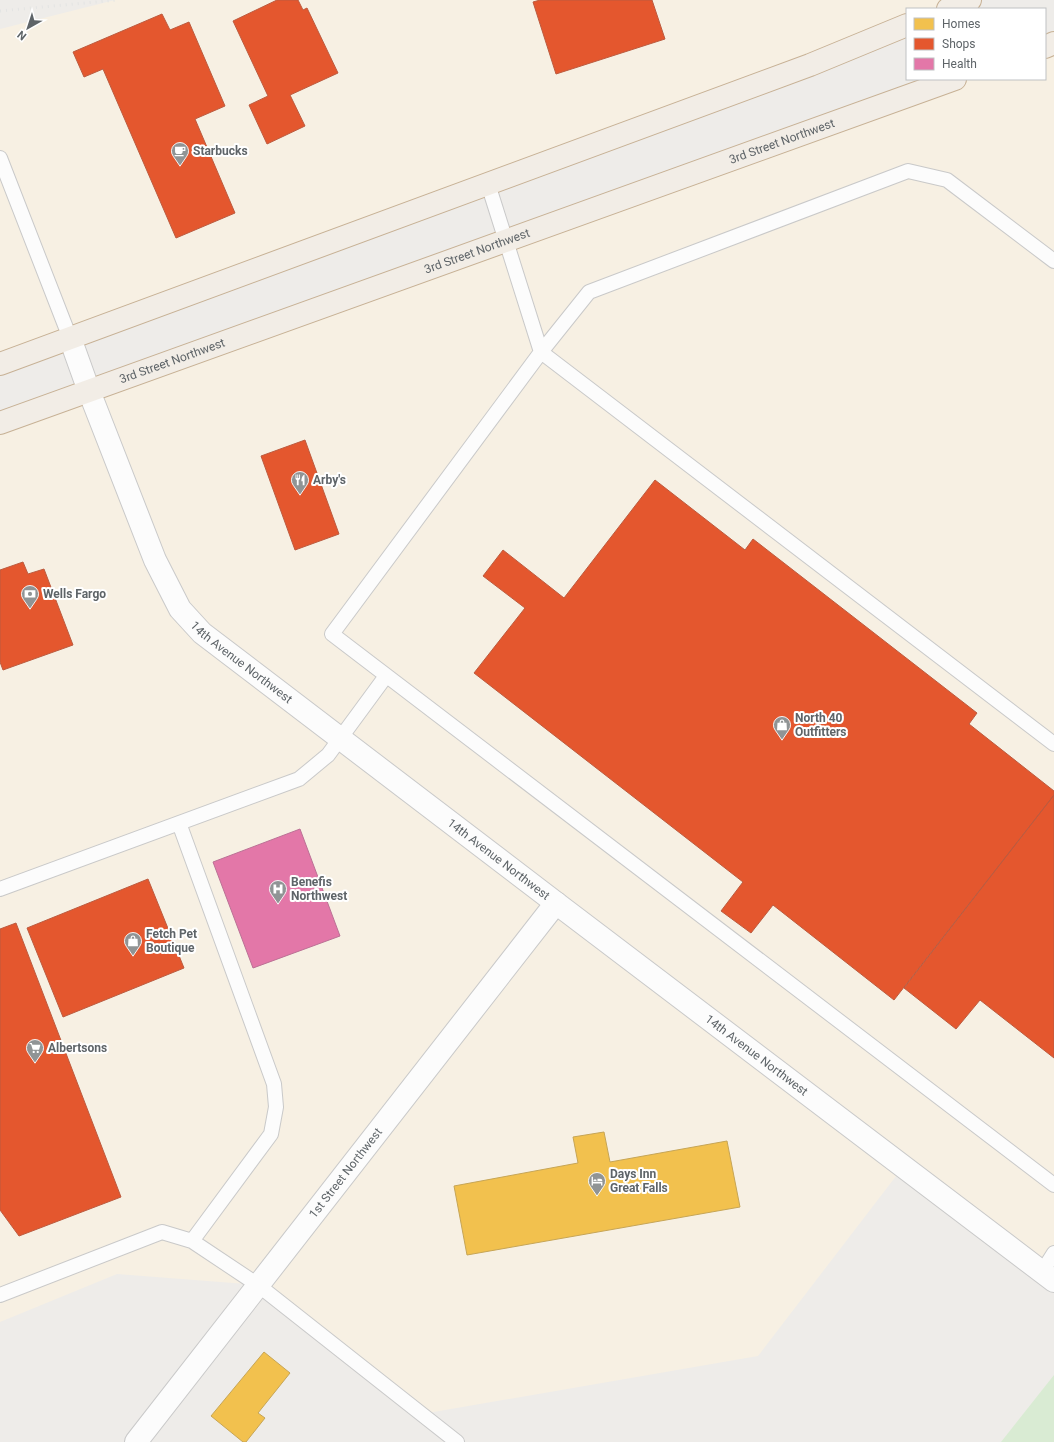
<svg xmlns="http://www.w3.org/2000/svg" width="1054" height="1442" font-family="Roboto,sans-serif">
  <rect width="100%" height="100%" fill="#eeece9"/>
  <!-- commercial -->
  <path fill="#f7f0e3" d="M115 0H962L939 9H907V21L0 364V29Z
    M1054 43V1281L903 1167 758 1356 422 1414 258 1285 117 1274 0 1322V423L955 79H1045V47Z"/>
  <!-- green -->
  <path fill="#d9ebd3" d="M1054 1375V1442H1001Z"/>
  <!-- homes -->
  <path fill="#f2c14e" stroke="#c6a556" d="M604 1132 610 1162 727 1141 740 1207 467 1255 454 1186 578 1163 573 1137Z
    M264 1352 290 1373 258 1413 265 1418 246 1442H243L211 1416Z"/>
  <!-- shops -->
  <path fill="#e4572e" stroke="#bc5b3f" d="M277 0H298L303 10 307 8 338 73 290 95 305 126 267 144 249 105 268 96 233 21Z
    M540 0H652L665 39 556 74 533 2Z
    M162 14 170 30 189 22 225 106 195 119 235 213 176 238 103 69 84 77 73 52Z
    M305 440 339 534 295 550 261 456Z
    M655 480 745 550 753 539 977 713 969 724 1054 791V795L894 1000 773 905 751 933 721 911 743 882 474 673 525 608 483 576 503 550 564 598Z
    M23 562 28 574 44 569 73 645 3 670 0 662V570Z
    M1054 795V1058L980 1000 956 1029 904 988Z
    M148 879 184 968 63 1017 27 928Z
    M16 923 121 1197 19 1236 0 1210V929Z"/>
  <!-- health -->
  <path fill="#e377a8" stroke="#bb7195" d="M300 829 340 936 253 968 213 862Z"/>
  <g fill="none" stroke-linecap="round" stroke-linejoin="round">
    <defs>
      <path id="service" d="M0 158 70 338
        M488 184 541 352 1054 744
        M1054 261 947 180 908 171 589 292 541 352 332 634 1054 1185
        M179 823 274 1084 276 1107 271 1134 192 1241
        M0 889 299 779 328 755 386 676
        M1042 1272 1054 1253
        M0 1295 162 1232 192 1241 258 1285 457 1442"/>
      <g id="minor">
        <path id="s1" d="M89 391 155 560 180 609 202 633 556 903 1054 1281"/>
        <path id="s2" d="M136 1442 556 903"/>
      </g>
      <path id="tertiary" d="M70 338 89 391"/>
      <g id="trunk">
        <path d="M948 9 970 0"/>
        <path d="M1045 47 1054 43"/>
        <path d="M0 364 810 65 907 25"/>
        <path id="s3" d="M0 423 955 79"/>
      </g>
    </defs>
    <!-- service casing -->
    <use href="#service" stroke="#c9c9c9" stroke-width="16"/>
    <!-- minor casing -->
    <use href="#minor" stroke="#c9c9c9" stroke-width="24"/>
    <!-- tertiary casing -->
    <use href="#tertiary" stroke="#c9c9c9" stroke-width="24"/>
    <!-- trunk casing -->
    <use href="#trunk" stroke="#c7b195" stroke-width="24"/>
    <!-- service -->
    <use href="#service" stroke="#fcfcfc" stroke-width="14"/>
    <!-- minor -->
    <use href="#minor" stroke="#fcfcfc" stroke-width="22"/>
    <!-- tertiary -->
    <use href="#tertiary" stroke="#fcfcfc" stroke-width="22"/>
    <!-- trunk -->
    <use href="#trunk" stroke="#f2ede6" stroke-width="22"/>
    <!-- rail -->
    <path stroke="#e3e4e3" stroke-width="3" stroke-dasharray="1 5" stroke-linecap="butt" d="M0 11 117 0"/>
  </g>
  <!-- icons -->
  <defs>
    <symbol id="cafe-pin" viewBox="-11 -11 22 30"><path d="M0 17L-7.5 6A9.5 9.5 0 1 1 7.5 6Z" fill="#909495" stroke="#fff"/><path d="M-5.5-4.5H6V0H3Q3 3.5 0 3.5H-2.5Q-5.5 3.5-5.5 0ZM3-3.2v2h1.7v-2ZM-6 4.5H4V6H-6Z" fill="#fff"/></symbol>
    <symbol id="restaurant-pin" viewBox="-11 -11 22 30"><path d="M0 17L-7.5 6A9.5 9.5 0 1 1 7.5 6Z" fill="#909495" stroke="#fff"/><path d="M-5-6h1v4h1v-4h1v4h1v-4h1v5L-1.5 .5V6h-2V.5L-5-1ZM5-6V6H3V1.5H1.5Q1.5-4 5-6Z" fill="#fff"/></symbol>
    <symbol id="bank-pin" viewBox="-11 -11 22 30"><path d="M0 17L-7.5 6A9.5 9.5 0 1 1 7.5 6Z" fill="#909495" stroke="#fff"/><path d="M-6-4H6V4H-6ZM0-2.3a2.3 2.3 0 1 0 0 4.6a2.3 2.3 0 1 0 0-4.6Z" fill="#fff"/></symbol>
    <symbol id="shop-pin" viewBox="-11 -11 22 30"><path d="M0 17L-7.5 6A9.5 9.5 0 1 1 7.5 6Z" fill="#909495" stroke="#fff"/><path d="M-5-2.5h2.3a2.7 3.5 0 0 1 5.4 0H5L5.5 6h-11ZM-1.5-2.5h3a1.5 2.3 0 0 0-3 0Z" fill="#fff"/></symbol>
    <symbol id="hospital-pin" viewBox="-11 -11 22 30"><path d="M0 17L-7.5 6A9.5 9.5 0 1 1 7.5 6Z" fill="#909495" stroke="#fff"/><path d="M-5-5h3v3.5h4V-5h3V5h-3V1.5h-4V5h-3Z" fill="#fff"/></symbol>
    <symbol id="supermarket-pin" viewBox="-11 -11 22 30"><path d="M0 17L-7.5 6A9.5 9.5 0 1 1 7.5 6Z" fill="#909495" stroke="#fff"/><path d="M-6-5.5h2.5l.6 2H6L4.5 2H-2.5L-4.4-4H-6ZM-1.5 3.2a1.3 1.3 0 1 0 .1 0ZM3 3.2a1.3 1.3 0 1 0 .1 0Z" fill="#fff"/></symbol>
    <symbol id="hotel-pin" viewBox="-11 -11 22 30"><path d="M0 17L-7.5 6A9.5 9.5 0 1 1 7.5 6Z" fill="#909495" stroke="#fff"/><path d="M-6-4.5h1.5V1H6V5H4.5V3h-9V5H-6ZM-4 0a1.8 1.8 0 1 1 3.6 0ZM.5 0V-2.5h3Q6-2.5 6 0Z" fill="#fff"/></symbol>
  </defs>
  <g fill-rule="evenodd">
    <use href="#cafe-pin" x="170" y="141" width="20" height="27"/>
    <use href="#restaurant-pin" x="290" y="470" width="20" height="27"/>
    <use href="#bank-pin" x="20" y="584" width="20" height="27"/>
    <use href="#shop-pin" x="772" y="715" width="20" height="27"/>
    <use href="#hospital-pin" x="268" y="879" width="20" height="27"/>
    <use href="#shop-pin" x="123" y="931" width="20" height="27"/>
    <use href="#supermarket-pin" x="25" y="1038" width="20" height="27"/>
    <use href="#hotel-pin" x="587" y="1171" width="20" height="27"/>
  </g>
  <g text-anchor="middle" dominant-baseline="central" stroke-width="4" stroke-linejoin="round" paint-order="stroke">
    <!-- street labels -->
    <g font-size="12" fill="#5e6468" stroke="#fff">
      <text stroke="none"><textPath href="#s3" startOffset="831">3rd Street Northwest</textPath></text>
      <text stroke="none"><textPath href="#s3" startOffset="507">3rd Street Northwest</textPath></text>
      <text stroke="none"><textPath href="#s3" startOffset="183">3rd Street Northwest</textPath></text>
      <text stroke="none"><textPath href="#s1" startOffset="318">14th Avenue Northwest</textPath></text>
      <text stroke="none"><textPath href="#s1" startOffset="642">14th Avenue Northwest</textPath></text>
      <text stroke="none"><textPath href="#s1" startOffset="966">14th Avenue Northwest</textPath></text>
      <text stroke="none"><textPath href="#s2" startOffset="341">1st Street Northwest</textPath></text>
    </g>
    <!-- poi labels -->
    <g font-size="12" font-weight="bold" fill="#5e6468" stroke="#fff" text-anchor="start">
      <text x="193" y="151">Starbucks</text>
      <text x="313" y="480">Arby's</text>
      <text x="43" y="594">Wells Fargo</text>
      <text x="795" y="718">North 40<tspan x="795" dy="14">Outfitters</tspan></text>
      <text x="291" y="882">Benefis<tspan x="291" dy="14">Northwest</tspan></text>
      <text x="146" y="934">Fetch Pet<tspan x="146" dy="14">Boutique</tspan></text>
      <text x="48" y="1048">Albertsons</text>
      <text x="610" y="1174">Days Inn<tspan x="610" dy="14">Great Falls</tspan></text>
    </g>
  </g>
  <!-- legend -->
  <rect x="906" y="8" width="140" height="72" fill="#ffffff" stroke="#bfc1c3"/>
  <rect x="914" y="18" width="20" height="12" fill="#f2c14e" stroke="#bfc1c3"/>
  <text x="942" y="28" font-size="12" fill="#5e6468">Homes</text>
  <rect x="914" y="38" width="20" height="12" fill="#e4572e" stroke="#bfc1c3"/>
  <text x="942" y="48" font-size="12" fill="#5e6468">Shops</text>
  <rect x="914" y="58" width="20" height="12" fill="#e377a8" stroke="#bfc1c3"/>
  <text x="942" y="68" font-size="12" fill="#5e6468">Health</text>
  <!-- north arrow -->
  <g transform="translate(28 28) rotate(219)" stroke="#ffffff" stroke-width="3" paint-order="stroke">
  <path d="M0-3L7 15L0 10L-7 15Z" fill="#5e6468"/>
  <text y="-6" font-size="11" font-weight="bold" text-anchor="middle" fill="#5e6468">N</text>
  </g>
</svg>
